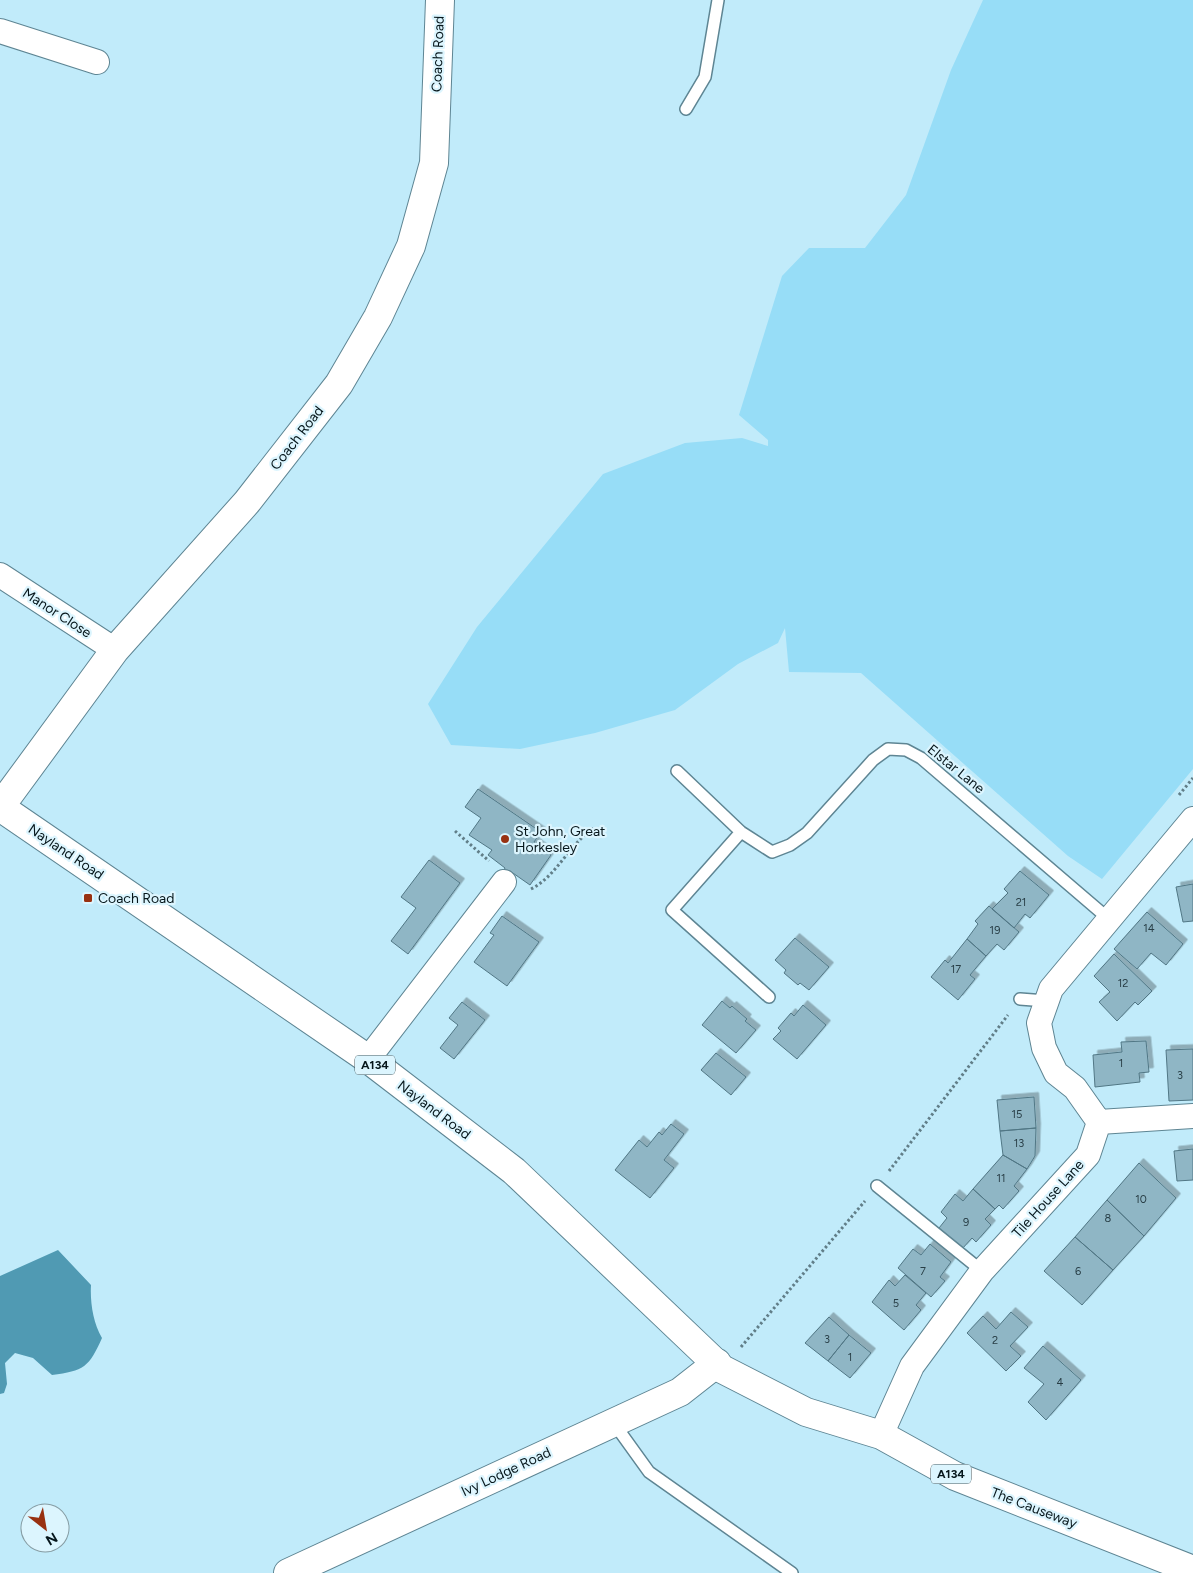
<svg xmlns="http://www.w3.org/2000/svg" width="1193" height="1573" font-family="Figtree,sans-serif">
  <defs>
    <filter id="shadow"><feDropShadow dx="4.5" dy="-4.5" stdDeviation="0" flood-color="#0004"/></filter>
  </defs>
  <rect width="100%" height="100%" fill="#c1ebfa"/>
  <!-- green -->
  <path fill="#97ddf7" d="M983 0H1193V769L1102 879 1068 856 861 673 789 672 785 628 778 643 738 664 675 710 595 733 520 749 451 745 428 704 477 627 603 474 685 443 742 438 768 446V440L739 415 782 276 809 248H865L906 195 951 70Z"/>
  <!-- water -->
  <path fill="#509ab3" d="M58 1250 91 1285C90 1302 93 1323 102 1338 89 1367 84 1371 52 1375L33 1358 15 1353 5 1363 7 1384 4 1393 0 1394V1276Z"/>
  <!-- building -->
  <path fill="#8fb6c5" stroke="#517785" filter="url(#shadow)" d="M478 789 541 832 534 842 551 855 530 885 510 871 508 873 504 870 505 868 488 855 492 850 469 835 481 818 465 807Z
    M429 860 460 883 408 954 391 941 416 908 401 897Z
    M1020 871 1049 895 1030 918 1025 914 1014 928 992 909 1008 893 1004 889Z
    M1193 884V921L1183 922 1176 887Z
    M989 906 1019 932 1004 950 997 944 986 956 967 939 978 924 975 921Z
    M1147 912 1183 944 1166 965 1151 953 1137 969 1114 949Z
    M502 916 539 942 507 986 474 962 494 935 490 933Z
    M795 938 829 967 809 990 800 983 798 985 784 973 786 970 775 960Z
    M967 939 986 956 970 975 975 979 958 1000 931 977 945 960 948 963Z
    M1114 954 1152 991 1138 1005 1135 1002 1117 1021 1099 1002 1110 992 1094 976Z
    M722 1001 730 1008 732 1006 747 1019 745 1021 756 1030 736 1053 702 1025Z
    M462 1002 485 1020 454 1059 440 1048 458 1025 449 1018Z
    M803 1005 826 1025 797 1059 773 1039 781 1031 778 1028 791 1013 794 1016Z
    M1146 1041 1149 1072 1139 1073 1140 1082 1095 1087 1093 1055 1122 1052 1121 1042Z
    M1193 1049V1100L1169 1101 1166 1050Z
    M716 1053 746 1077 731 1095 701 1070Z
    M1034 1097 1036 1128 1000 1131 997 1100Z
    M671 1124 684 1134 664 1160 674 1168 650 1198 615 1170 639 1140 647 1147 659 1132 662 1135Z
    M1036 1128 1035 1156 1027 1169 1003 1155 1000 1131Z
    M1193 1149V1180L1177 1181 1174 1151Z
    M1003 1155 1027 1169 1014 1186 1019 1191 1003 1209 999 1205 995 1209 973 1189Z
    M1139 1163 1176 1198 1144 1236 1107 1200Z
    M973 1189 995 1209 985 1219 991 1225 976 1242 972 1238 962 1249 939 1228 947 1218 941 1212 955 1194 963 1201Z
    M1107 1200 1144 1236 1113 1270 1075 1237Z
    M1075 1237 1113 1270 1082 1305 1044 1271Z
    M930 1244 951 1262 940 1277 945 1281 931 1297 898 1268 913 1249 921 1255Z
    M905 1275 926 1293 916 1305 921 1310 904 1330 872 1302 889 1280 895 1286Z
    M1011 1312 1028 1327 1010 1346 1021 1356 1006 1371 967 1333 983 1316 996 1329Z
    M829 1317 849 1335 828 1361 805 1343Z
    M849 1335 871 1353 850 1378 828 1361Z
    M1043 1346 1081 1380 1046 1420 1028 1402 1044 1384 1024 1368Z"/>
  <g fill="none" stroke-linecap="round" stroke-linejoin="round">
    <defs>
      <path id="service" d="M686 109 705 77 718 0
        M677 771 741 832 772 852 790 845 807 833 873 760 888 749 906 750 921 758 1110 920
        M741 832 672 910 769 997
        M1020 999 1046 1001
        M877 1186 982 1271
        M613 1422 649 1472 792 1573"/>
      <path id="minor" d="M0 31 97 62
        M0 575 115 650
        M368 1059 504 882
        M1099 1122 1193 1116
        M881 1435 912 1366 982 1271 1088 1155 1099 1122 1075 1088 1056 1073 1044 1048 1039 1023 1051 989 1193 819"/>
      <path id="tertiary" d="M0 807 115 650 247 502 339 384 378 317 411 246 434 163 440 0
        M288 1573 680 1392 717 1363"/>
      <path id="primary" d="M0 807 368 1059 514 1171 722 1369 806 1412 881 1435 955 1476 1193 1570"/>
    </defs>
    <!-- service casing -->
    <use href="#service" stroke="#5e8593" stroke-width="14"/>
    <!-- minor casing -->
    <use href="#minor" stroke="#5e8593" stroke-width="26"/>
    <!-- tertiary casing -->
    <use href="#tertiary" stroke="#5e8593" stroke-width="30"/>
    <!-- primary casing -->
    <use href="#primary" stroke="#5e8593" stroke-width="30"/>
    <!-- path -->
    <path stroke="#617e88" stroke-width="3" stroke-dasharray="2.5 2.5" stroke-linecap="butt" d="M1179 795 1193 778
      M455 831 489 861
      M531 889C557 876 569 844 594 828
      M889 1171 1008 1015
      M741 1347 865 1201"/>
    <!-- service -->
    <use href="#service" stroke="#fff" stroke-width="11"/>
    <!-- minor -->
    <use href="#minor" stroke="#fff" stroke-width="24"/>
    <!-- tertiary -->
    <use href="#tertiary" stroke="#fff" stroke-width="28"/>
    <!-- primary -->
    <use href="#primary" stroke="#fff" stroke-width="28"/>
  </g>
  <!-- markers -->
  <g fill="#983111" stroke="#dcf5fe" stroke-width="2">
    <circle cx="505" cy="839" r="5"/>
    <rect x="83" y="893" width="10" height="10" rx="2.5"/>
  </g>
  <g text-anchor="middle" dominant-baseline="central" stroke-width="4.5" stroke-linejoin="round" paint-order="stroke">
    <!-- number labels -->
    <g font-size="11" fill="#283e46">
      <text x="1021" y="902">21</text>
      <text x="1149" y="928">14</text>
      <text x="995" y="930">19</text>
      <text x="956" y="969">17</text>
      <text x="1123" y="983">12</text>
      <text x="1121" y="1063">1</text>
      <text x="1180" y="1075">3</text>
      <text x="1017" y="1114">15</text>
      <text x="1019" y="1143">13</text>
      <text x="1001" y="1178">11</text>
      <text x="1141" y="1199">10</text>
      <text x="1108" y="1218">8</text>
      <text x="966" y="1222">9</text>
      <text x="923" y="1271">7</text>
      <text x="1078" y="1271">6</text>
      <text x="896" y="1303">5</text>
      <text x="827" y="1339">3</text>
      <text x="995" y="1340">2</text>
      <text x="850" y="1357">1</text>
      <text x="1060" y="1382">4</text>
    </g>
    <!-- shield labels -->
    <g fill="#dcf5fe" stroke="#46595f" stroke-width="1">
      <rect x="355" y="1055.5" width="40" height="19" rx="4"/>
      <rect x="931" y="1464.5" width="40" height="19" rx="4"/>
    </g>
    <g font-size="12" font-weight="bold" fill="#06161b">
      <text x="375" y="1065">A134</text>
      <text x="951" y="1474">A134</text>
    </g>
    <!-- street labels -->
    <g font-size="14" fill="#06161b" stroke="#dcf5fe">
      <text transform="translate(438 54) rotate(-88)">Coach Road</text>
      <text transform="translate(297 438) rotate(-52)">Coach Road</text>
      <text transform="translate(57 613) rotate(33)">Manor Close</text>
      <text transform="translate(956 769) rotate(39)">Elstar Lane</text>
      <text transform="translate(66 852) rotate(34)">Nayland Road</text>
      <text transform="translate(434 1110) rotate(37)">Nayland Road</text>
      <text transform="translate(1048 1199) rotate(-48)">Tile House Lane</text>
      <text transform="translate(506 1472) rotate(-25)">Ivy Lodge Road</text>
      <text transform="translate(1034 1508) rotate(21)">The Causeway</text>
    </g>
    <!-- poi labels -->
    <g font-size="14" fill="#06161b" stroke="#dcf5fe" text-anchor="start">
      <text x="515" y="831">St John, Great<tspan x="515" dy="16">Horkesley</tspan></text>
      <text x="98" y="898">Coach Road</text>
    </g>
  </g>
  <!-- north arrow -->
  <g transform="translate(45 1528) rotate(149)"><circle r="24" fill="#dcf5fe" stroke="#869ca3"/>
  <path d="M0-4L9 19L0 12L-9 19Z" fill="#983111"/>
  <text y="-8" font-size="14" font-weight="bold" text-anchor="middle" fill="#06161b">N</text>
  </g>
</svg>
